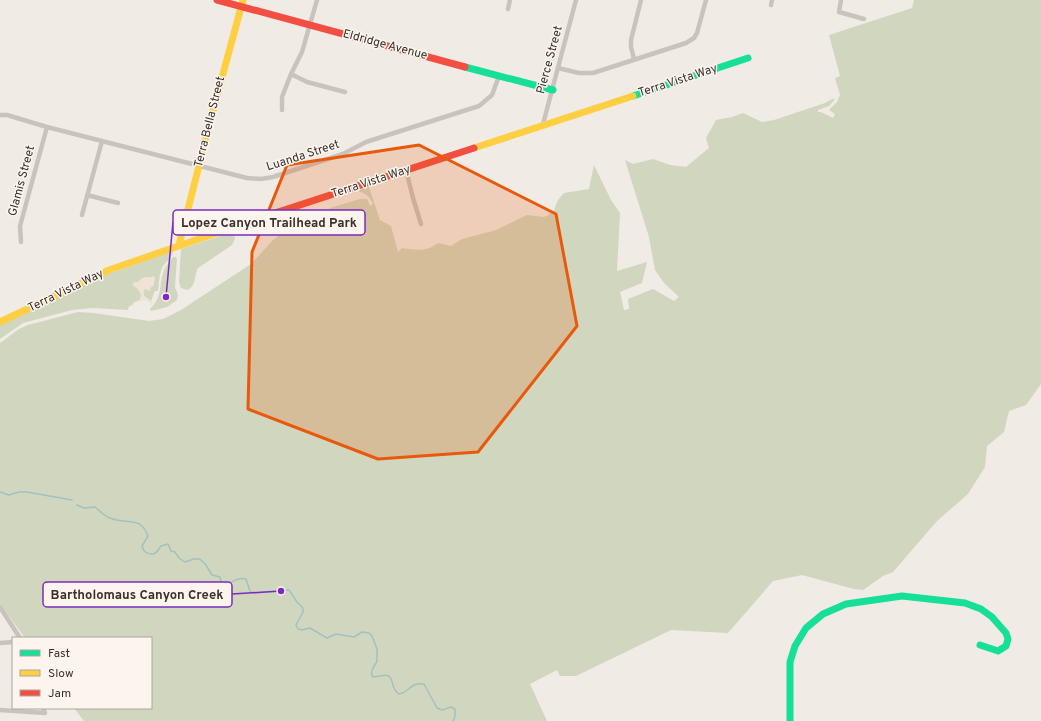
<svg xmlns="http://www.w3.org/2000/svg" width="1041" height="721" font-family="Overpass,sans-serif">
  <rect width="100%" height="100%" fill="#f0ebe5"/>
  <!-- green -->
  <path fill="#d1d6bf" d="M914 0H1041V384L1026 405 1009 411 1004 432 987 446 985 467 968 494 937 521 893 572 883 576 863 590 854 589 802 575 773 581 728 633 671 630 576 676H560L557 670 530 684 547 721H84L74 708H151V638H25L0 604V343L19 329 28 325 78 312 94 313 149 321 163 319 181 310 251 264 273 240 298 221 333 207 360 199H367L370 206 373 204C370 196 365 193 357 191L369 187 380 220 391 226 398 252 402 248C415 250 427 252 438 243L451 246 462 239 496 230 527 215 543 217 547 216 554 210 558 200 564 193 589 189 594 165 611 200 620 213 617 271 647 262 642 283 620 292 624 310 629 309 628 299 653 289 674 301 679 297 664 283 655 270 649 237 625 160 633 164 653 159 670 165 686 167 709 148 706 138 716 120 732 117 743 113 762 122 774 120 825 103 832 99H835L829 106 818 110V112H821L833 118 835 114 829 110 837 102 840 95 835 78 840 76 829 35 912 8Z
    M232 232 234 233 235 239 232 245 198 268C194 276 196 287 187 290L181 288 179 282 181 249Z
    M173 251C172 258 165 262 162 268 159 275 159 283 158 291H155L151 301 144 296 143 291 144 289H147L153 286 155 278 145 277 138 282 133 283V285L138 289 142 296 140 300 134 302 131 306H129L128 310 92 308 72 310 23 323 0 339V325L100 277Z
    M173 257H175L177 258 175 287 178 295 177 300 167 307 151 311 150 309C164 296 158 283 165 268 167 264 171 261 173 257Z"/>
  <!-- plaza -->
  <path fill="#eee3d5" d="M153 276 155 278 153 286 150 288 151 290 149 291 145 289 143 293 145 297 153 302 150 305V303L145 300 135 303 133 306H131L134 302 140 301V297L142 296 138 289 133 285V283L138 282 142 278H150Z"/>
  <g fill="none" stroke-linecap="round" stroke-linejoin="round">
    <!-- stream -->
    <path stroke="#a1c2c1" stroke-width="1.5" d="M0 492 9 495 19 492H27L72 500
      M77 505 84 508 95 507C100 511 104 516 110 518 127 525 140 515 148 536L142 546 144 551C153 557 156 554 161 546L168 544 171 551 175 552 179 558 185 562 194 559H200L206 565 212 575 220 577 222 586C231 585 236 576 246 579L250 591 253 593 289 590 297 602 303 608V612L296 625 298 629 302 630 310 628 327 638 336 634 354 637 362 632 369 633 372 636 377 649V661C375 666 370 669 372 676 377 679 383 673 389 676 395 682 390 688 399 694 410 692 410 682 424 684L437 708 442 710 451 707 455 709V717L453 721"/>
    <!-- street -->
    <path stroke="#c9c3be" stroke-width="4.5" d="M841 0 839 12 864 19
      M771 5 772 0
      M508 9 510 0
      M634 59 631 47V40L641 0
      M558 68 579 73H593L686 43 694 38 697 33 706 0
      M291 74 307 82 345 92
      M282 110V97L291 74 302 52 317 0
      M0 115H7L47 127 247 178 261 179 273 177 343 154 366 142 479 106 492 95 499 76
      M543 124 576 0
      M406 170 413 198 421 224
      M87 195 118 203
      M82 215 102 141
      M21 242 20 226 47 127
      M0 607 20 638
      M0 643 13 642
      M0 710 45 713 43 708"/>
    <!-- fast -->
    <path stroke="#16e098" stroke-width="7" d="M465 67 553 90
      M633 96 748 58
      M790 721V662L795 646 806 628 823 614 846 604 902 596 965 603 981 609 992 617 1006 633 1008 639 1006 646 998 651 980 645"/>
    <!-- slow -->
    <path stroke="#ffcf43" stroke-width="7" d="M474 148 633 96
      M179 245 211 118 243 0
      M0 322 109 270 248 222"/>
    <!-- jam -->
    <path stroke="#f24e42" stroke-width="7" d="M217 0 465 67
      M248 222 474 148"/>
  </g>
  <!-- marked area -->
  <path fill="#e8590c" fill-opacity="0.2" stroke="#e8590c" stroke-width="3" stroke-linejoin="round" d="M419 145 556 214 577 326 478 452 378 459 248 409 252 252 287 165Z"/>
  <g text-anchor="middle" dominant-baseline="central" stroke-width="3" stroke-linejoin="round" paint-order="stroke">
    <!-- street labels -->
    <g font-size="12" fill="#3b302b" stroke="#fbf5ee">
      <text transform="translate(385 45) rotate(15)">Eldridge Avenue</text>
      <text transform="translate(550 60) rotate(-75)">Pierce Street</text>
      <text transform="translate(678 81) rotate(-18)">Terra Vista Way</text>
      <text transform="translate(210 122) rotate(-76)">Terra Bella Street</text>
      <text transform="translate(303 156) rotate(-18)">Luanda Street</text>
      <text transform="translate(22 181) rotate(-75)">Glamis Street</text>
      <text transform="translate(371 182) rotate(-18)">Terra Vista Way</text>
      <text transform="translate(66 291) rotate(-26)">Terra Vista Way</text>
    </g>
  </g>
  <!-- callouts -->
  <path fill="none" stroke="#7b2cbf" stroke-width="1.5" d="M166 297L173 222M281 591L232 594"/>
  <g fill="#7b2cbf" stroke="#fbf5ee" stroke-width="1.5">
    <circle cx="166" cy="297" r="4"/>
    <circle cx="281" cy="591" r="4"/>
  </g>
  <g fill="#fbf5ee" stroke="#7b2cbf" stroke-width="1.5">
    <rect x="173" y="210" width="192" height="25" rx="4"/>
    <rect x="43" y="582" width="189" height="25" rx="4"/>
  </g>
  <g font-size="13" text-anchor="middle" font-weight="bold" fill="#3b302b">
    <text x="269" y="227">Lopez Canyon Trailhead Park</text>
    <text x="137" y="599">Bartholomaus Canyon Creek</text>
  </g>
  <!-- legend -->
  <rect x="12" y="637" width="140" height="72" fill="#fbf5ee" stroke="#aea6a0"/>
  <rect x="20" y="650" width="20" height="6" fill="#16e098" stroke="#aea6a0"/>
  <text x="48" y="657" font-size="12" fill="#3b302b">Fast</text>
  <rect x="20" y="670" width="20" height="6" fill="#ffcf43" stroke="#aea6a0"/>
  <text x="48" y="677" font-size="12" fill="#3b302b">Slow</text>
  <rect x="20" y="690" width="20" height="6" fill="#f24e42" stroke="#aea6a0"/>
  <text x="48" y="697" font-size="12" fill="#3b302b">Jam</text>
</svg>
